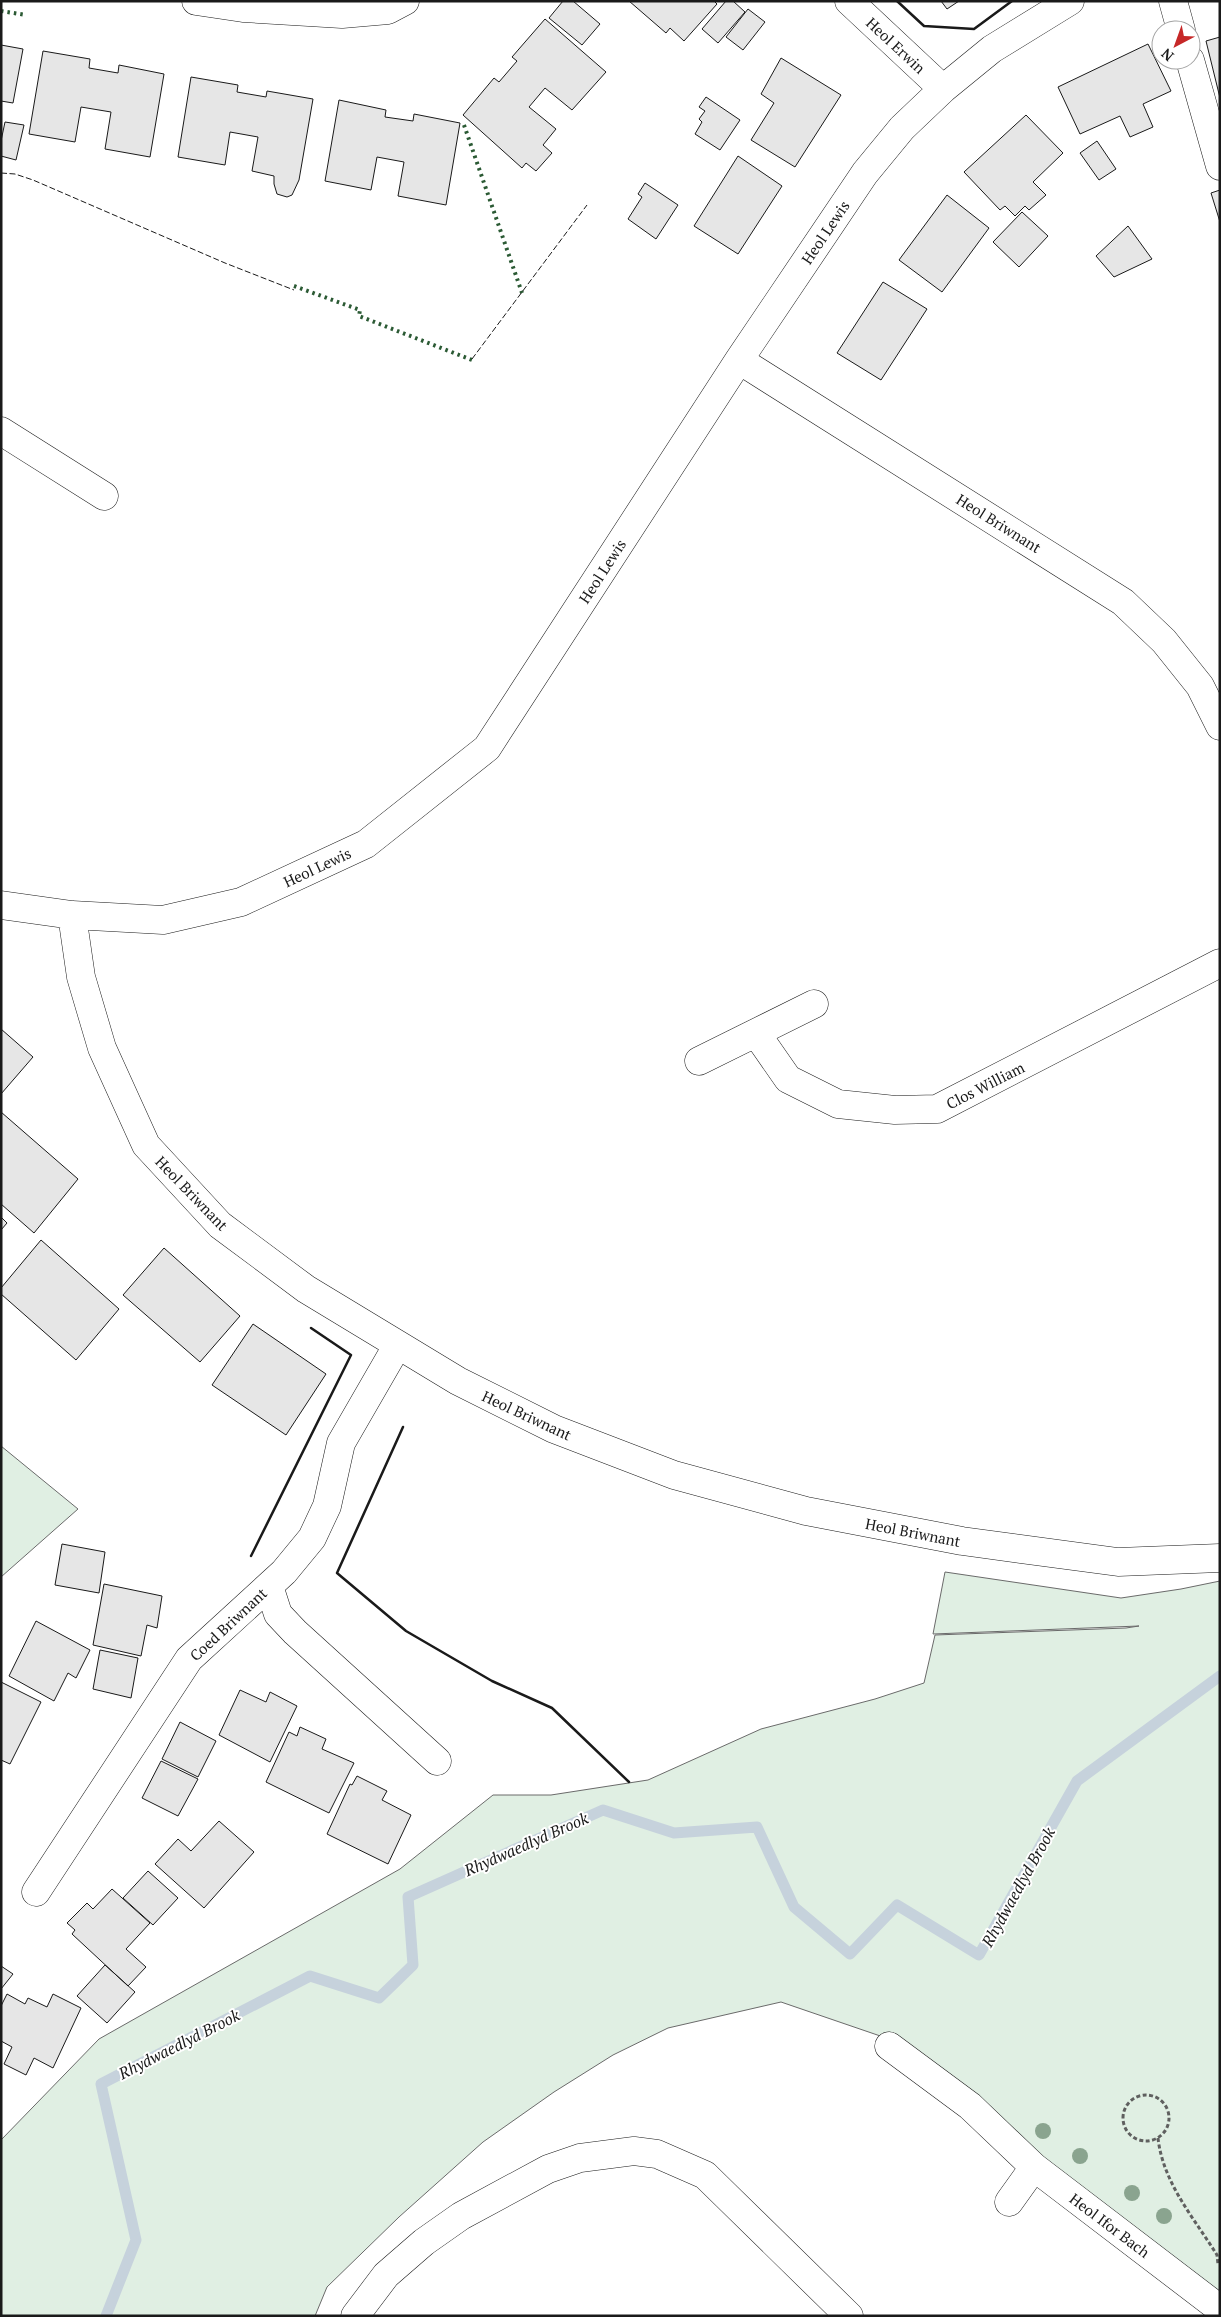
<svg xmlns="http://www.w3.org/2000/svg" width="1221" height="2317" font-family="'PT Serif',serif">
  <rect width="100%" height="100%" fill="#fff"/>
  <!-- green -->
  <path fill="#e0efe3" stroke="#6a6a6a" d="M1 1446 78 1509 1 1577Z
    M945 1572 1121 1598 1181 1589 1220 1581V2309L892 2040 781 2002 668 2028 613 2055 554 2092 483 2142 399 2217 327 2287 315 2316H1V2140L99 2039 400 1869 493 1795H551L648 1780 761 1729 875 1699 924 1683 935 1635 1126 1628 1139 1626 933 1634Z"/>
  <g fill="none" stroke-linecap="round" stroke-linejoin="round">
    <!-- stream -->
    <path stroke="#c6d2dc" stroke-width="11" d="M106 2316 136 2240 101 2084 310 1976 379 1998 413 1965 408 1897 603 1810 674 1833 757 1827 794 1907 850 1954 897 1905 979 1955 1077 1781 1220 1676"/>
  </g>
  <!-- building -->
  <path fill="#e6e6e6" stroke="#1a1a1a" d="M563 1H573L600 24 582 45 549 18Z
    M629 1H714L717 4 684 41 670 28 666 33Z
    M726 1H733L745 12 718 43 702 29Z
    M941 1H959L947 9Z
    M748 9 765 22 743 50 726 37Z
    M545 19 606 72 572 110 545 88 529 107 556 129 543 145 552 153 536 171 526 163 522 168 463 115 494 78 499 82 517 61 512 57Z
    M1220 37V98L1206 41Z
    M1148 44 1171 91 1143 104 1153 127 1130 137 1120 116 1080 134 1058 87Z
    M1 45 23 49 13 103 1 101Z
    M43 51 90 59 89 68 118 73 119 65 164 74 150 157 105 149 111 112 81 107 75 142 29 134Z
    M781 58 841 95 795 167 751 140 774 103 761 94Z
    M191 77 238 85 237 92 266 97 267 91 313 99 299 180 292 195 287 197 277 194 274 184V176L252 171 258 137 230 132 225 165 178 157Z
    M706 97 740 120 720 150 695 134 702 122 699 119 705 111 699 107Z
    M339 100 386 110 385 117 413 121 414 114 460 123 446 205 398 196 404 162 377 157 371 190 325 181Z
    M1026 115 1063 153 1033 182 1046 195 1029 210 1025 206 1015 216 1005 206 1000 210 964 172Z
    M5 122 24 125 16 160 1 156V141Z
    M1097 141 1116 169 1099 180 1080 153Z
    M738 156 782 186 738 254 694 226Z
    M645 183 678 205 656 239 628 219 642 197 638 194Z
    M1220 190V222L1211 193Z
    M947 195 989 228 942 292 899 260Z
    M1022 212 1048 236 1019 267 993 242Z
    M1128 226 1152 259 1114 277 1096 256Z
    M883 282 927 309 881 380 837 353Z
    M1 1029 33 1057 1 1094Z
    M1 1112 78 1179 34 1233 1 1204Z
    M1 1217 7 1223 1 1230Z
    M41 1240 119 1309 76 1360 1 1294V1288Z
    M164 1248 240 1316 200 1362 123 1295Z
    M253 1324 326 1374 286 1435 212 1385Z
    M62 1544 105 1552 99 1593 55 1585Z
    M104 1584 162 1596 157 1628 147 1625 141 1656 93 1645Z
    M36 1621 90 1650 76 1678 68 1673 54 1701 9 1676Z
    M100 1650 138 1658 131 1698 93 1689Z
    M1 1682 41 1702 10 1764 1 1760Z
    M240 1690 266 1702 270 1692 297 1706 270 1762 219 1735Z
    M180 1722 216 1741 198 1777 162 1759Z
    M300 1727 326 1739 322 1749 354 1763 329 1813 266 1782 289 1732 297 1736Z
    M161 1761 198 1779 178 1816 142 1798Z
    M357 1776 387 1791 382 1800 411 1815 388 1864 327 1834 350 1784 352 1785Z
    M219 1821 254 1852 204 1908 155 1864 178 1839 191 1851Z
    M148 1871 178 1898 153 1925 123 1898Z
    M112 1889 150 1923 126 1949 146 1967 128 1986 72 1934 75 1930 67 1923 87 1903 93 1909Z
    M105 1965 135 1992 107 2023 77 1996Z
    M1 1966 13 1974 1 1989Z
    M7 1994 25 2004 28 1998 47 2007 53 1994 81 2008 53 2068 34 2058 26 2075 4 2064 12 2047 1 2041V2006Z"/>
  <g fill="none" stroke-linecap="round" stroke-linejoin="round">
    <defs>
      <path id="minor" d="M196 1 243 8 342 14 388 10 405 1
        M849 1 943 89
        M1173 1 1181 30
        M1190 60 1220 166
        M739 360 1123 602 1164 641 1200 686 1220 726
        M1 431 104 496
        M1 905 72 915 163 920 241 902 366 844 487 748 739 360 865 173 902 128 943 89 992 49 1070 1
        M72 915 81 977 102 1048 146 1145 220 1225 306 1289 458 1381 554 1429 674 1475 806 1511 962 1541 1118 1562 1220 1558
        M756 1033 788 1079 838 1104 895 1110 937 1109 1220 963
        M699 1061 814 1004
        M269 1586 278 1614 295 1632 437 1761
        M36 1892 189 1659 284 1572 312 1538 327 1506 341 1443 397 1346
        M889 2046 970 2106 1034 2167
        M1009 2202 1034 2167 1220 2309
        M355 2316 386 2275 424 2242 461 2216 548 2169 580 2158 634 2151 657 2154 705 2175 849 2316"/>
    </defs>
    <!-- minor casing -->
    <use href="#minor" stroke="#1a1a1a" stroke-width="29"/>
    <!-- path -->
    <path stroke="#5f5f5f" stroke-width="3" stroke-dasharray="4 2.5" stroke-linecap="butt" d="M1123 2118a23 23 0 1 1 46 0a23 23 0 1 1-46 0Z
      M1158 2138C1163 2183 1194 2218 1217 2255L1218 2264"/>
    <!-- minor -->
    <use href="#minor" stroke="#fff" stroke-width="28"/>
    <!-- hedge -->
    <path stroke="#2b5a34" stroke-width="4" stroke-dasharray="2.5 4" stroke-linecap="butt" d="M1 11 26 15
      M464 125 522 293
      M294 286 360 310 359 316 472 360"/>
    <!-- fence -->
    <path stroke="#1a1a1a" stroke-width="1" stroke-dasharray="6 2.5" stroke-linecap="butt" d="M1 173 15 174 33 180 225 263 294 290
      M472 359 587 205"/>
    <!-- wall -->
    <path stroke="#1a1a1a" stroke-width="2.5" d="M897 1 924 26 974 29 1012 1
      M403 1427 337 1573 406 1631 492 1681 552 1708 629 1782
      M251 1556 351 1355 311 1328"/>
  </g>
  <!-- trees -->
  <g fill="#8aa48f">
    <circle cx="1043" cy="2131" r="8"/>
    <circle cx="1080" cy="2156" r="8"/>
    <circle cx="1132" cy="2193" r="8"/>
    <circle cx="1164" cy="2216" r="8"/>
  </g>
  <g text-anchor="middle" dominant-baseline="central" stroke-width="4" stroke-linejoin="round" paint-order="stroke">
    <!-- street labels -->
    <g font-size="15" fill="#1a1a1a" stroke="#fff">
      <text transform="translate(896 45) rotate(43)">Heol Erwin</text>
      <text transform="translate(825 232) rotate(-56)">Heol Lewis</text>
      <text transform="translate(999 523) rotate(32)">Heol Briwnant</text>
      <text transform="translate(602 571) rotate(-57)">Heol Lewis</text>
      <text transform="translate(317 867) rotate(-25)">Heol Lewis</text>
      <text transform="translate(985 1085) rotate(-27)">Clos William</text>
      <text transform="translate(192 1193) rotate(46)">Heol Briwnant</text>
      <text transform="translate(527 1415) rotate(25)">Heol Briwnant</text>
      <text transform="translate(913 1532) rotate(11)">Heol Briwnant</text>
      <text transform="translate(228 1624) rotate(-43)">Coed Briwnant</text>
      <text transform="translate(1110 2225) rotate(37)">Heol Ifor Bach</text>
    </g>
    <!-- water labels -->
    <g font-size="16" font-style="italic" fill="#1a1a1a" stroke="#fff">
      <text transform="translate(526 1844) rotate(-24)">Rhydwaedlyd Brook</text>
      <text transform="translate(1018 1887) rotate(-61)">Rhydwaedlyd Brook</text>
      <text transform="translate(179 2044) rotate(-27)">Rhydwaedlyd Brook</text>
    </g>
  </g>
  <!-- border -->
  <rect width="1221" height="2317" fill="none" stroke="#1a1a1a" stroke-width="5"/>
  <!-- north arrow -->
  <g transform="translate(1176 45) rotate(221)"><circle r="24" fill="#ffffff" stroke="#a3a3a3"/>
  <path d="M0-4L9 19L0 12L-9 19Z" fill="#c62828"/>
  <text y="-8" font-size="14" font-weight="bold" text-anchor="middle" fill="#1a1a1a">N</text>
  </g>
</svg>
